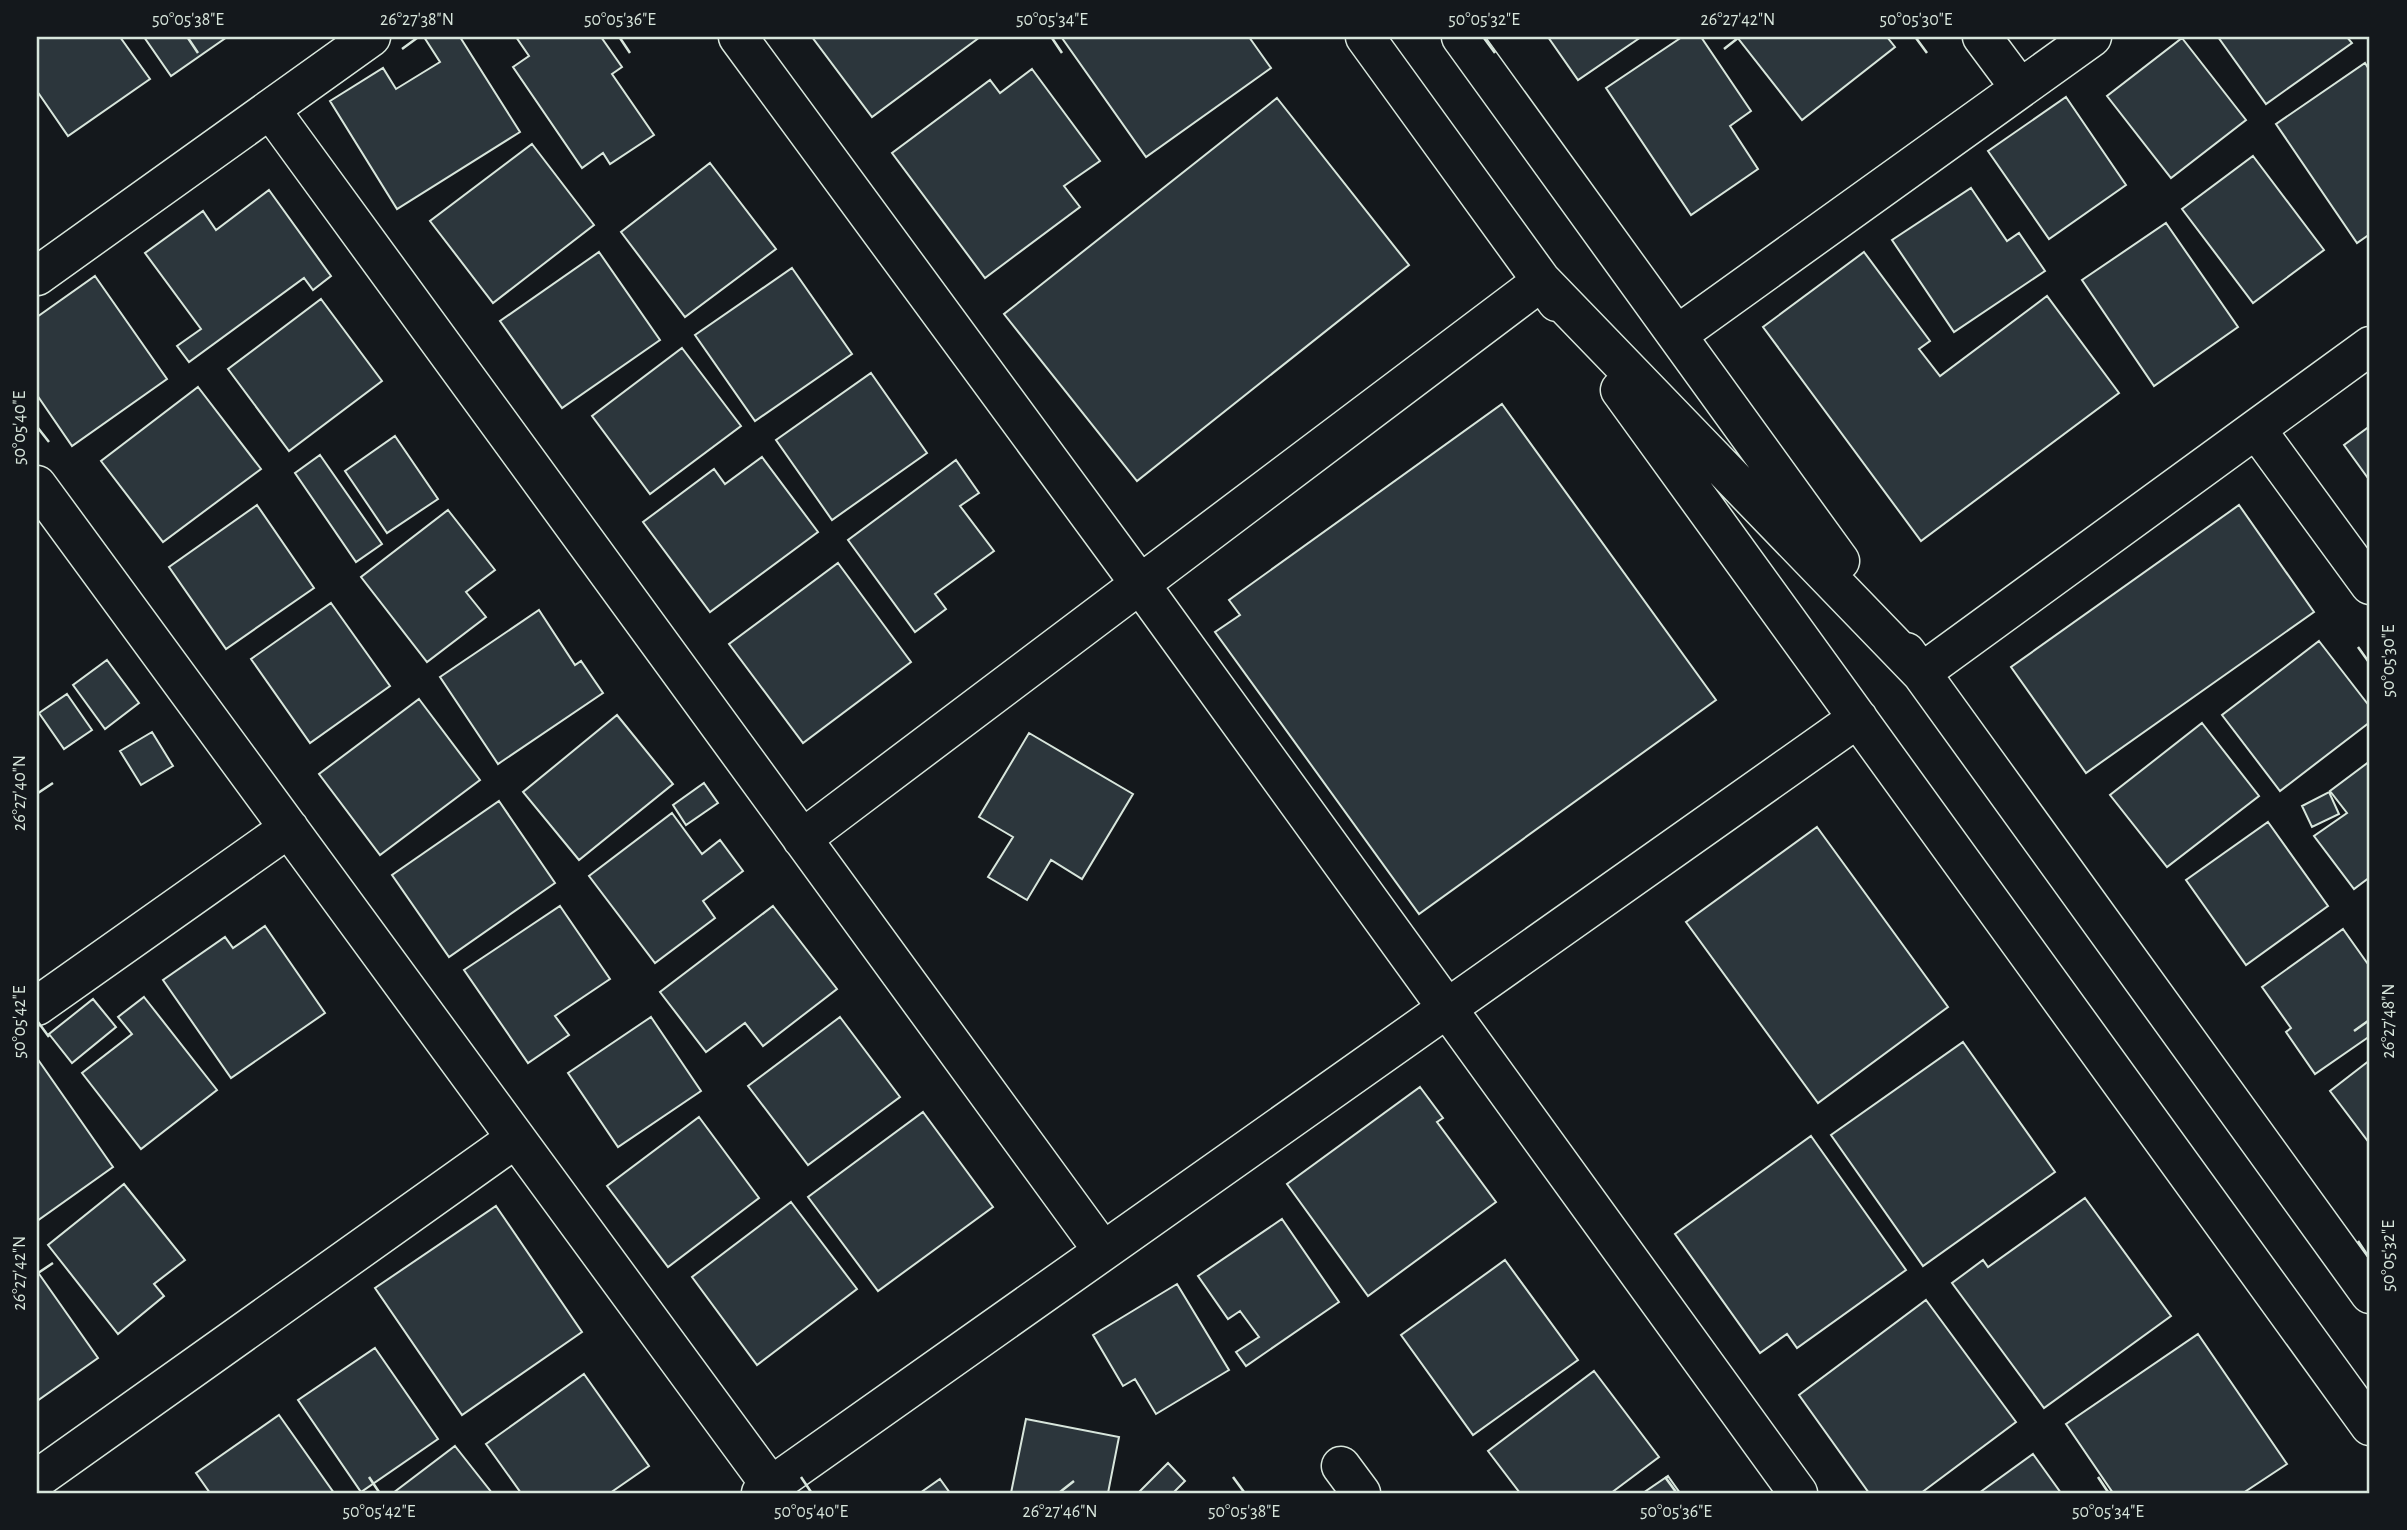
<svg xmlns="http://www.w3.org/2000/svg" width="2407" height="1530" font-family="'Alegreya Sans',sans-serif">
  <rect width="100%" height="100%" fill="#14181c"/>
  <!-- building -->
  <path fill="#2c363c" stroke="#d8e6dc" stroke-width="2" d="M37 37H120L150 79 68 136 37 91Z
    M144 37H227L171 76Z
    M424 37H460L520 132 397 209 330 101 383 68 396 89 440 62Z
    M516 37H601L622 67 612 74 654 135 610 164 603 153 582 168 513 67 529 56Z
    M812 37H980L872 117Z
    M1249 37 1271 68 1146 157 1062 38Z
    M1548 37H1641L1578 80Z
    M1682 37H1701L1751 111 1730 126 1758 169 1691 215 1606 88Z
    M1737 37H1887L1895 47 1802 120Z
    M2218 37H2347L2352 43 2266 104Z
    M2182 38 2246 120 2171 178 2107 96Z
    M2365 63 2370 71V234L2357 243 2276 124Z
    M1032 69 1100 161 1064 186 1080 207 985 278 892 153 990 80 1000 93Z
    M2066 97 2126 185 2049 239 1988 151Z
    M1277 98 1409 265 1137 481 1004 314Z
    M532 144 594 225 493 303 430 221Z
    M2253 156 2324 250 2253 303 2182 209Z
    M710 163 776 249 685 317 621 232Z
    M1971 188 2007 241 2019 233 2045 271 1954 332 1892 240Z
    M269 190 331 276 313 290 304 278 189 362 177 346 201 329 145 253 203 211 216 230Z
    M2166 223 2238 327 2154 386 2082 280Z
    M599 252 660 340 562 408 500 321Z
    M1864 252 1930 341 1919 349 1940 376 2047 296 2119 393 1921 541 1763 327Z
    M792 268 852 354 755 421 695 335Z
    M95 276 167 379 72 446 37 395V317Z
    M321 299 382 381 289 451 228 369Z
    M682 348 741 426 650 494 592 416Z
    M871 373 927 453 832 520 776 440Z
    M198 387 261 469 163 542 101 461Z
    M1502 404 1716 700 1419 914 1215 632 1240 615 1229 600Z
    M2370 426V481L2344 445Z
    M395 436 438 499 387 533 345 471Z
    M320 455 382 544 356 562 295 473Z
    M762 457 818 532 710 612 643 522 714 469 725 484Z
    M956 460 979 493 960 506 994 551 935 594 946 609 915 632 848 540Z
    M257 505 314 588 226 649 169 567Z
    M2239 505 2314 612 2086 773 2011 667Z
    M448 510 495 570 466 592 486 617 427 662 361 577Z
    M838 563 911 662 803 743 729 644Z
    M331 603 390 686 310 743 251 659Z
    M539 610 575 665 581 661 603 693 498 764 440 677Z
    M2319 641 2370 707V722L2280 791 2222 715Z
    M107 660 139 703 105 729 73 685Z
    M67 694 92 730 64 749 39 713Z
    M419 699 480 780 380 855 319 774Z
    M617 715 673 784 579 860 523 792Z
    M2202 723 2259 796 2167 867 2110 795Z
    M152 732 173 766 141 785 120 751Z
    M1029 733 1133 794 1082 879 1051 860 1027 900 988 877 1013 837 979 817Z
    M2370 761V877L2354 889 2314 836 2347 813 2330 791Z
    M704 783 718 803 686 825 673 805Z
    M2329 792 2339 814 2312 827 2302 806Z
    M499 801 555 883 449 957 392 875Z
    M672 813 702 854 720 840 743 871 703 901 715 918 655 963 589 876Z
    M2268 822 2328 906 2246 965 2186 880Z
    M1817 827 1948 1007 1818 1103 1686 922Z
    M560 906 610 979 555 1016 569 1035 528 1063 464 970Z
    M773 906 837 989 763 1046 745 1023 706 1052 660 992Z
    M265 926 325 1013 231 1078 163 980 225 937 233 948Z
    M2343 929 2370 967V1036L2315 1074 2286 1032 2291 1028 2262 987Z
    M144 997 217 1090 141 1149 82 1073 132 1034 118 1017Z
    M93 999 116 1027 72 1063 49 1034Z
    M651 1017 701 1091 618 1147 568 1073Z
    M840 1017 900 1097 808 1165 748 1086Z
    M1963 1042 2055 1172 1923 1266 1831 1135Z
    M2370 1060V1144L2330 1091Z
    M39 1061 113 1167 37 1221V1063Z
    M1420 1087 1443 1118 1437 1122 1496 1202 1368 1296 1287 1184Z
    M923 1112 993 1207 878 1291 808 1197Z
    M699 1117 759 1198 668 1267 607 1186Z
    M1811 1136 1906 1270 1797 1348 1787 1334 1760 1353 1675 1234Z
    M124 1184 185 1260 154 1284 164 1296 118 1334 48 1245Z
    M2085 1198 2171 1316 2044 1408 1952 1283 1983 1260 1988 1267Z
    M791 1202 857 1289 757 1365 692 1277Z
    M496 1206 582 1332 462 1415 375 1288Z
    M1282 1219 1339 1302 1246 1366 1236 1352 1259 1337 1240 1311 1228 1319 1198 1276Z
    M1505 1260 1578 1360 1473 1435 1401 1335Z
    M37 1271 98 1358 37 1401Z
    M1177 1284 1229 1370 1156 1414 1135 1379 1123 1386 1093 1335Z
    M1926 1300 2016 1422 1921 1493H1869L1799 1395Z
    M2198 1334 2287 1464 2243 1493H2113L2066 1424Z
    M375 1348 438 1439 361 1492 298 1400Z
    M1594 1371 1659 1457 1611 1493H1520L1488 1451Z
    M584 1374 649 1466 610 1493H521L486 1444Z
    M279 1415 334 1493H210L196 1473Z
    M1026 1419 1119 1437 1108 1493H1011Z
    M455 1446 492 1493H393Z
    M2033 1454 2061 1493H1979Z
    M1168 1463 1185 1481 1173 1493H1138Z
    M1668 1476 1680 1493H1643Z
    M940 1479 950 1493H920Z"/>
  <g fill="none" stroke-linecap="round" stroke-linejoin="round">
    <defs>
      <path id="minor" d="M738 37 1140 584 1798 1493
        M1365 37 1557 302
        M1461 37 1840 561
        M1982 37 2020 88
        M270 109 1103 1251
        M37 276 371 37
        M1677 335 2092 37
        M1620 390 2370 1426
        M2256 429 2370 585
        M37 485 771 1486
        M1906 652 2370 1294
        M802 839 1542 281 1921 673 2370 346
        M37 1006 289 828
        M1341 1466 1361 1493
        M37 1479 515 1139
        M761 1493 1858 718"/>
    </defs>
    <!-- minor casing -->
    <use href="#minor" stroke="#d8e6dc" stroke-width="41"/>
    <!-- minor -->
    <use href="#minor" stroke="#14181c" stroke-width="38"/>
  </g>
  <!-- ticks -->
  <path fill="none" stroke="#d8e6dc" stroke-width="2.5" d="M188 38 198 53M620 38 630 53M1052 38 1062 53M1484 38 1495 53M1916 38 1927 53M402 49 417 38M1724 49 1738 38M38 428 49 442M2358 647 2368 661M38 793 53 783M38 1022 49 1037M2354 1031 2368 1021M2358 1241 2368 1256M38 1273 53 1263M369 1477 379 1492M801 1477 811 1492M1233 1477 1244 1492M1665 1477 1676 1492M2098 1477 2108 1492M1060 1492 1074 1481"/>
  <!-- border -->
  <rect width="2407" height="1530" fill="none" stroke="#14181c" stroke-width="77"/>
  <rect x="38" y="38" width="2330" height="1454" fill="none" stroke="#d8e6dc" stroke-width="2.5"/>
  <g font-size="18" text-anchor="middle" fill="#d8e6dc">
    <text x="188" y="25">50°05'38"E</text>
    <text x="417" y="25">26°27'38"N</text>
    <text x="620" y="25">50°05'36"E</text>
    <text x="1052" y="25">50°05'34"E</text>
    <text x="1484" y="25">50°05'32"E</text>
    <text x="1738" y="25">26°27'42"N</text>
    <text x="1916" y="25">50°05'30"E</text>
    <text transform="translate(19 428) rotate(-90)" y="6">50°05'40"E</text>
    <text transform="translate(2388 661) rotate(-90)" y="6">50°05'30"E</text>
    <text transform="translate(19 793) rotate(-90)" y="6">26°27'40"N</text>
    <text transform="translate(2388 1021) rotate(-90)" y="6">26°27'48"N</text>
    <text transform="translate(19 1022) rotate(-90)" y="6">50°05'42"E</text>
    <text transform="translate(2388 1256) rotate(-90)" y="6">50°05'32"E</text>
    <text transform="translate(19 1273) rotate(-90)" y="6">26°27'42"N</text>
    <text x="379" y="1517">50°05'42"E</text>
    <text x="811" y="1517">50°05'40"E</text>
    <text x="1060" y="1517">26°27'46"N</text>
    <text x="1244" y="1517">50°05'38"E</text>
    <text x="1676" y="1517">50°05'36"E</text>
    <text x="2108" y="1517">50°05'34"E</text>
  </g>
</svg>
